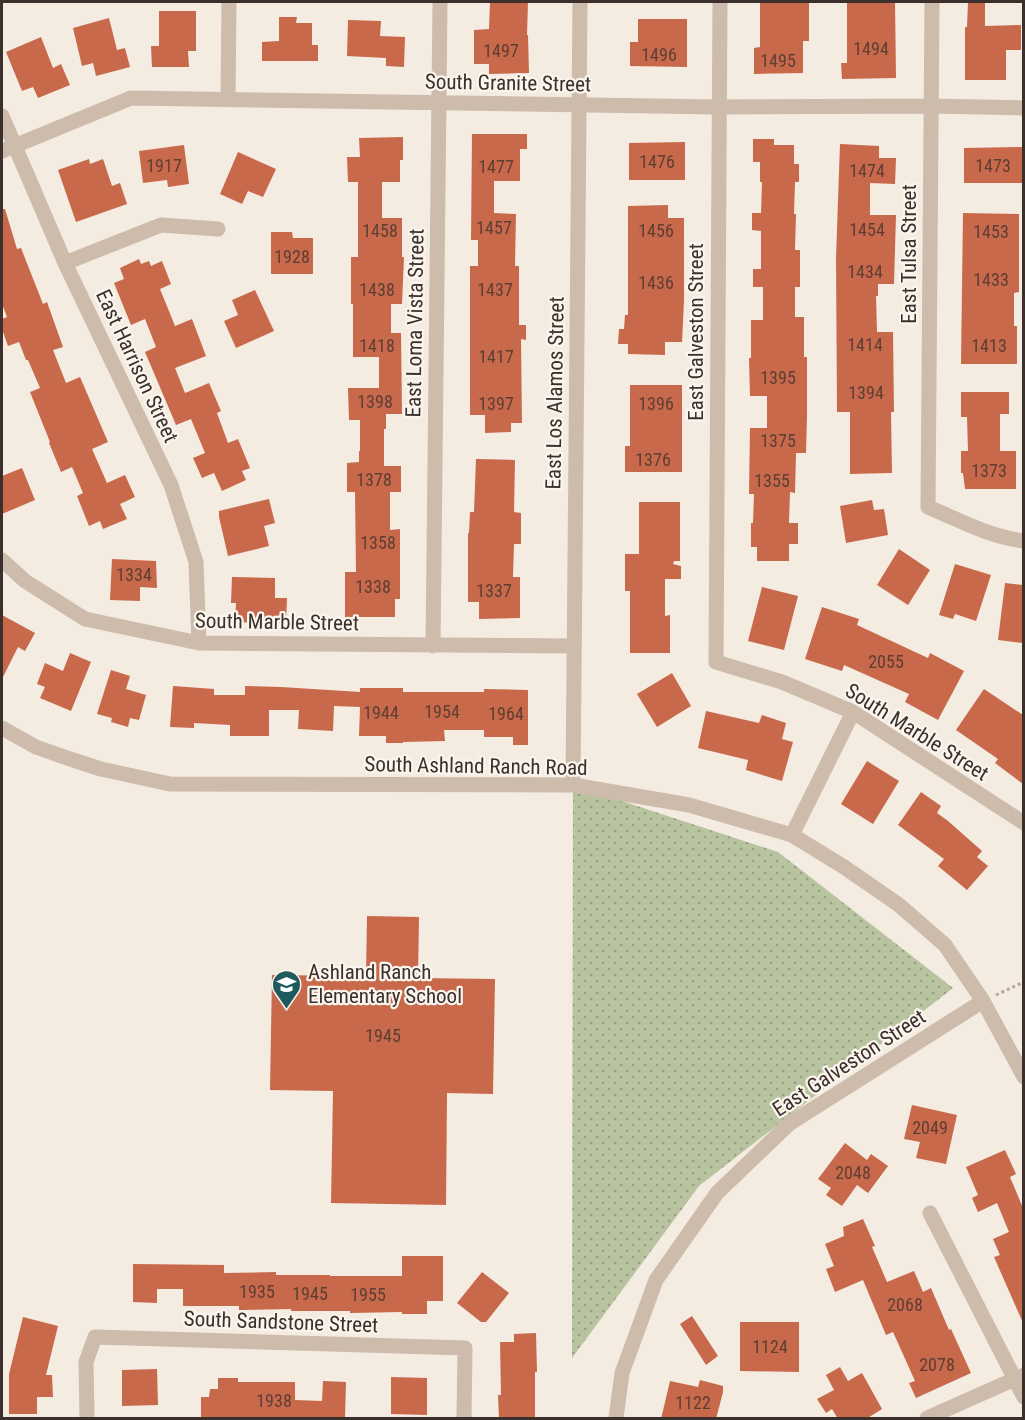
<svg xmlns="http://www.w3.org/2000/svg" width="1025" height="1420" font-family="'Roboto Condensed',sans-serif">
  <defs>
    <pattern id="grass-dots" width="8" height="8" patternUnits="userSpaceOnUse" patternTransform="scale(1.5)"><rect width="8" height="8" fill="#b8c4a0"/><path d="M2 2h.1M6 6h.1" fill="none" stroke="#97a083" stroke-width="1.8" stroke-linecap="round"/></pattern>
  </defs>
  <rect width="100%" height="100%" fill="#f4ebe1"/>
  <!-- grass -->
  <path fill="url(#grass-dots)" d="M573 785 778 852 953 988 699 1186 572 1358Z"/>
  <!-- building -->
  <path fill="#c8694b" d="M490 2H528L527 35H528L529 73 489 74V64H474V30L489 29Z
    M760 2H809V41H803V73L754 74V48L760 47Z
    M847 2H895L896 78 842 79 841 63H847Z
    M968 2H985V26L1021 25V50H1006V80H965V27H967Z
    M159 11H196V51H188L189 67H152L151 46H159Z
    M279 17H297L296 23H312V45H318V61H262V42L279 41Z
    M109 18 117 50 125 48 130 67 96 76 93 63 82 66 73 28Z
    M638 19H687V67L630 66V42H638Z
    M348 20 381 21 380 36 405 37 404 67 386 66V58L347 56Z
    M41 37 53 68 61 64 70 85 38 98 33 87 22 91 6 52Z
    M472 134H527V149H520V181H494V213L516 214 515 266H519V325H526V340L521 339 522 423H511V432L485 433V415H470V266H478V240H471Z
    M403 137V160H400V182H382V218H402V257H404L402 304H391V333H401L402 414H386V429H384V466H401V492H390V530L400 529V599H395V617H345V572H356L355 492H347V463L359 462V451H360V420H349L348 388H379V357H353V304H351V257H358V182H348L347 157H360L359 138Z
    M753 139H774V145H794V164H799V182H795L794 214H796L795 250H800V287H795V317H804V357H807V416L806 453H796L795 493 790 492 789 523H798V544H789V561H757V547H751V523H753L754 494H749L750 428H767V396H750L749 358H751V320H763V287H753V269H761V231L752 230V213H761L762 182H760V162H753Z
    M685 142V180H629V143Z
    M840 144 879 146V158H896L895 184 870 183V215H896L894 284H878V296H876L877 332H893L894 412H891L892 473 850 474V412H837L836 258Z
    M184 145 189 184 168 187 167 180 143 183 139 151Z
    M1022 147V183H964V148Z
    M238 152 276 169 263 197 248 191 242 204 220 194Z
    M89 159 90 164 103 159 112 186 120 183 127 204 76 222 58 170Z
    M668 205V218H684V301L682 342H665V355L628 354V344H618L619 329H624L625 315H628V206Z
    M2 209H5L17 249 21 248 43 304 47 302 63 347 53 350 66 383 80 377 108 442 92 449 107 483 125 475 135 497 120 504 127 519 103 529 100 521 89 526 77 496 83 493 72 467 61 472 49 443 50 442 30 392 40 388 28 360H26L19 342 8 346 2 329V319L7 317 2 304Z
    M963 213 1019 214V292L1014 293V326H1017V364H961Z
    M271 232H292L293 238H313V274H271Z
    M139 259 141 264 149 261 151 266 162 261 171 284 160 289 175 326 192 319 206 356 175 368 185 393 209 383 221 411 217 413 228 443 238 439 250 468 242 471 246 480 222 491 214 473 202 478 193 458 205 453 191 419 176 425 145 352 156 347 145 319 131 325 114 283 124 279 120 268Z
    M255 290 274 331 236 348 224 321 238 315 232 300Z
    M630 385H682V472H625V446H630Z
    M961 392H1009V414H1000V451H1016V489H965L963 473H961V451H968L967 417H961Z
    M476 459 515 460 514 512 521 513V544H514L513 577H520V618L479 619V602H468V533H469L470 512H474Z
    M22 468 35 500 2 514V476Z
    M269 499 275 523 264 526 269 546 228 556 219 517V511Z
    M872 500 874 510 884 509 888 535 846 543 840 506Z
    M639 502H680V561H674L673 564 681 566V579H665V616L670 615V653H630V591H625V554H639Z
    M899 549 930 570 908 605 877 585Z
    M112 559 156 561 157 588 140 587V601L110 600Z
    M955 564 991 575 976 621 955 614 953 619 939 615Z
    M232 577 275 578V598H287L286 624 235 622 236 603H231Z
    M1005 583 1023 585V643L998 640Z
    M762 587 798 596 784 650 748 641Z
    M822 607 859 619 857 625 928 658 930 653 964 671 938 720 905 702 909 694 844 665 842 671 805 659Z
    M2 615 35 633 25 651 18 647 2 679Z
    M70 653 91 662 71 711 40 698 45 687 37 684 45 663 63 671Z
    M111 670 130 676 126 689 146 695 139 720 130 718 128 727 111 722 112 718 97 714Z
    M672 673 691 706 657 727 637 694Z
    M173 686 214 689V695H245V686L281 687 360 692V688H403V692H484V689L528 690V745H513V737H484V730H444L445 741 403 742V743H386V736H359L360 707 334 706 333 731 298 729 299 710H269V736H230V725L194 723V728L170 727Z
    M984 689 1023 715V784L995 763 998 759 956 730Z
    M706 711 759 723 762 715 786 723 782 739 793 742 782 781 746 770 748 760 698 748Z
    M867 761 899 781 873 824 841 804Z
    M921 792 941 806 937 813 948 821 982 851 977 857 988 866 967 890 938 866 944 859 898 825Z
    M367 916 419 917 418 978 495 979 493 1094 447 1093 446 1205 331 1203 333 1091 270 1090 272 975 366 976Z
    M912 1105 957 1115 946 1164 916 1158 920 1142 904 1139Z
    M845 1143 867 1160 871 1154 888 1166 868 1193 857 1185 842 1206 826 1195 831 1188 818 1179Z
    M1005 1150 1016 1174 1010 1177 1023 1208V1323L994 1257 1000 1255 993 1239 1009 1232 997 1203 978 1212 972 1198 978 1195 966 1167Z
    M863 1219 875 1246 872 1247 887 1282 914 1271 923 1292 931 1288 949 1330 951 1329 971 1373 916 1398 909 1383 915 1381 893 1332 886 1335 863 1280 835 1292 826 1269 834 1266 825 1244 844 1236 843 1227Z
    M402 1256H443V1301H427V1314H402V1312L350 1313V1311H291V1309L239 1310V1306H183V1289H157V1303L133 1302V1264L224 1265V1273L276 1272V1275H330V1276H402Z
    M482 1272 509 1293 486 1322H481L457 1303Z
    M692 1316 718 1356 706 1365 680 1324Z
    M23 1317 58 1326 46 1375H52L53 1397H37V1414H9V1374Z
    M740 1322H799V1372L740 1371Z
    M536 1333 537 1372H535V1419H499L498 1395H501L500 1342H514V1334Z
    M840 1367 848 1381 862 1373 882 1409 866 1419H838L832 1409 826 1413 817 1399 834 1390 826 1375Z
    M157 1369 158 1405 122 1406V1370Z
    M391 1377 427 1378V1415L391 1414Z
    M218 1378H238V1382H295V1400L322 1401 323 1381 346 1382 345 1419H201V1397H209L210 1389H218Z
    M700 1380 723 1386V1392L716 1419H661L670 1381 698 1387Z"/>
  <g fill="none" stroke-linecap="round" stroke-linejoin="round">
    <!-- path -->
    <path stroke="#b9a596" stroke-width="3" stroke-dasharray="3 3" stroke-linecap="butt" d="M996 995 1024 982"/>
    <!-- minor -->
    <path stroke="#cdbbac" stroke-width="15" d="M720 2 716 662 782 682 853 712 1024 823
      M932 2 928 507C959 520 990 537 1024 541
      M228 99 229 2
      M2 116 65 263 171 485 196 562 199 643
      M2 151 131 98 719 107 931 106 1024 108
      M65 263 161 225 218 229
      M2 560 25 581 85 619 199 643 573 646
      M433 646 440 2
      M2 728 36 747 73 760 101 769 170 784 573 785 689 805 792 835 844 867 899 905 945 945 983 1001 1024 1077
      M573 785 580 2
      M792 835 853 712
      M930 1213 1024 1397
      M87 1418 86 1362 95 1337 465 1348 464 1418
      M616 1418 622 1373 656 1280 717 1193 789 1124 983 1001
      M927 1418 1024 1375"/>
  </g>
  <!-- icons -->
  <defs>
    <symbol id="school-pin" viewBox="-11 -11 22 30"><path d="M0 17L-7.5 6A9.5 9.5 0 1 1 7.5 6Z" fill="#1f5a5e" stroke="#fbf5ee"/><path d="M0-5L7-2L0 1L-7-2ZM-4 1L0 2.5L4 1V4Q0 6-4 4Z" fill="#fff"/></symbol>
  </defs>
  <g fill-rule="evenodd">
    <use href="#school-pin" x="270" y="968" width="33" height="45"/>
  </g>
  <g text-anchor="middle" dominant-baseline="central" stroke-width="4.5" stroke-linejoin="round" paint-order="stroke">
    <!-- number labels -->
    <g font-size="18" fill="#5e3e33">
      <text x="871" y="48">1494</text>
      <text x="501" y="50">1497</text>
      <text x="659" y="54">1496</text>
      <text x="778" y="60">1495</text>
      <text x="657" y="161">1476</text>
      <text x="164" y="165">1917</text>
      <text x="993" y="165">1473</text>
      <text x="496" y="166">1477</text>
      <text x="867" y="170">1474</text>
      <text x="494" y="227">1457</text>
      <text x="867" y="229">1454</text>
      <text x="380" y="230">1458</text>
      <text x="656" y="230">1456</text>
      <text x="991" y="231">1453</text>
      <text x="292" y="256">1928</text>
      <text x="865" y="271">1434</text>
      <text x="991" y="279">1433</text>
      <text x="656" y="282">1436</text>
      <text x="377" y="289">1438</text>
      <text x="495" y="289">1437</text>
      <text x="865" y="344">1414</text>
      <text x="377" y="345">1418</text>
      <text x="989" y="345">1413</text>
      <text x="496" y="356">1417</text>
      <text x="778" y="377">1395</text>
      <text x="866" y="392">1394</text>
      <text x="375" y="401">1398</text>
      <text x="496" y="403">1397</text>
      <text x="656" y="403">1396</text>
      <text x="778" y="440">1375</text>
      <text x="653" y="459">1376</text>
      <text x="989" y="470">1373</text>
      <text x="374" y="479">1378</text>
      <text x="772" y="480">1355</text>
      <text x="378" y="542">1358</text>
      <text x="134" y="574">1334</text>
      <text x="373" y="586">1338</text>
      <text x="494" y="590">1337</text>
      <text x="886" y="661">2055</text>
      <text x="442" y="711">1954</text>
      <text x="381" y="712">1944</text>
      <text x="506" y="713">1964</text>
      <text x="383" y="1035">1945</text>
      <text x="930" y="1127">2049</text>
      <text x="853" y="1172">2048</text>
      <text x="257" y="1291">1935</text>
      <text x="310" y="1293">1945</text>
      <text x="368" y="1294">1955</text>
      <text x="905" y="1304">2068</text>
      <text x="770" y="1346">1124</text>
      <text x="937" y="1364">2078</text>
      <text x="274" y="1400">1938</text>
      <text x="693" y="1402">1122</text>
    </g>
    <!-- street labels -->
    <g font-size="21" fill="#3b302b" stroke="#fbf5ee">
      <text transform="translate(508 83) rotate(1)">South Granite Street</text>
      <text transform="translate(909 254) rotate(-90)">East Tulsa Street</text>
      <text transform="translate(415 323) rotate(-89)">East Loma Vista Street</text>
      <text transform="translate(696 332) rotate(-90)">East Galveston Street</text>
      <text transform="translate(137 366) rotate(65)">East Harrison Street</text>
      <text transform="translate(555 393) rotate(-89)">East Los Alamos Street</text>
      <text transform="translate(277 622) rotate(1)">South Marble Street</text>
      <text transform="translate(917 732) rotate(32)">South Marble Street</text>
      <text transform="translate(476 766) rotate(1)">South Ashland Ranch Road</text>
      <text transform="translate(849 1063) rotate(-33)">East Galveston Street</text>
      <text transform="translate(281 1322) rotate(2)">South Sandstone Street</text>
    </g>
    <!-- poi labels -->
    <g font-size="21" fill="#3b302b" stroke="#fbf5ee" text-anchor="start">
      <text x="308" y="972">Ashland Ranch<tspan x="308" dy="24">Elementary School</tspan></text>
    </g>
  </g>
  <!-- border -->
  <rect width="1025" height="1420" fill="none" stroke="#3b302b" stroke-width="6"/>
</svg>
